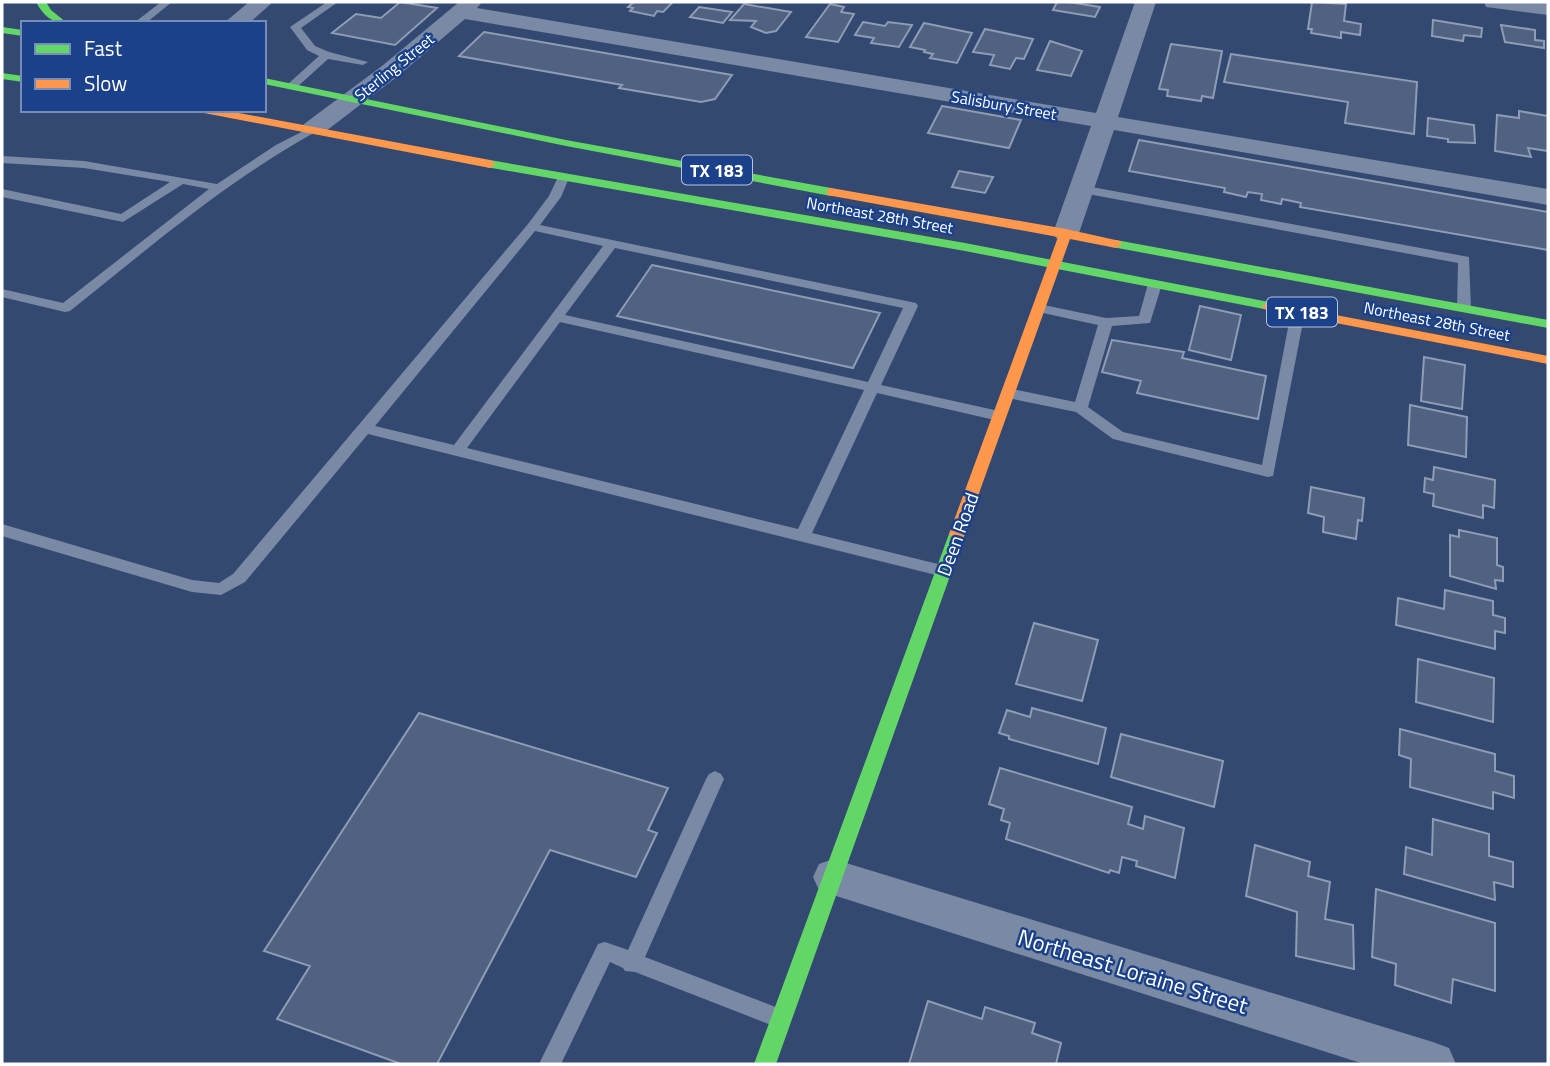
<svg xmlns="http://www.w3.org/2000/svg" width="1550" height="1066" font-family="'Titillium Web',sans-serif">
  <rect width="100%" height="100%" fill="#334971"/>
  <!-- building -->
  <path fill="#506181" stroke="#8e9cb4" stroke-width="2" d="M400 2 437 8 395 45 332 33 356 14 381 18Z
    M634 2H673L663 12 657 11 654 16 630 11 633 8 628 7Z
    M1057 2H1069L1100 7 1095 17 1053 10Z
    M1312 2 1346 4 1344 21 1361 24 1360 35 1341 32V38L1311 33 1312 29H1308Z
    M744 4 791 12 776 31 766 33 751 27 756 21 730 20Z
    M830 4 844 7 841 12 854 14 838 42 806 37Z
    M699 7 732 12 723 23 690 17Z
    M1433 20 1482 28 1481 37 1464 35 1463 41 1432 36Z
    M863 22 885 26 888 22 912 25 899 47 871 43 874 38 855 35Z
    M924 23 972 33 957 63 930 58 933 54 924 52 925 50 910 47Z
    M1501 25 1535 30V40L1544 41V48L1505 42Z
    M985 29 1033 39 1024 59 1016 58 1010 69 990 65 994 55 973 52Z
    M484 32 732 75 715 99 701 102 619 88 622 85 459 56Z
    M1050 41 1082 51 1071 76 1037 70Z
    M1171 44 1222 51 1213 98 1202 96 1201 101 1167 96 1168 90 1159 89Z
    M1231 54 1417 82 1414 134 1345 123 1348 102 1224 82Z
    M942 106 1021 120 1009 148 928 133Z
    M1519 111 1548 116V151L1528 148 1531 157 1495 151 1497 115 1519 118Z
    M1428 118 1474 125 1475 143 1448 142V139L1427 136Z
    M1139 140 1548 212V250L1300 207 1301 203 1282 199 1281 204 1261 200 1262 194 1248 192 1246 197 1224 192 1225 188 1129 171Z
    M959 171 993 177 985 193 952 187Z
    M652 265 880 313 853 368 617 316Z
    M1200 306 1241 315 1231 360 1189 350Z
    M1112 340 1184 352 1182 358 1266 376 1258 419 1137 393 1141 381 1102 372Z
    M1424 357 1465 365 1462 409 1421 401Z
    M1410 405 1467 417 1466 457 1408 445Z
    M1434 467 1495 480 1494 508 1483 505V518L1433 506 1434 494 1424 492 1425 478 1433 480Z
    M1311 487 1364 498 1362 521 1358 520 1356 539 1323 532 1324 517 1308 513Z
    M1459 530 1497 538V565L1503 567V581L1495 580 1496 589 1450 576V535L1459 537Z
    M1445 590 1493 601V615L1505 618V633L1495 631V649L1396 625 1398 598 1444 609Z
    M1034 623 1098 640 1082 701 1016 684Z
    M1418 659 1494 678 1493 722 1416 702Z
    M1032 708 1106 728 1098 764 1009 739V736L999 733 1007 710 1030 717Z
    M419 713 668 788 648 830 657 833 636 877 550 850 437 1064H401L277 1019 310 966 264 951Z
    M1400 729 1495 754V771L1514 776V798L1493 792V809L1410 787 1411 759 1399 755Z
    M1121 734 1223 761 1214 807 1111 777Z
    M1000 768 1132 807 1128 824 1143 829 1145 816 1184 828 1175 878 1136 866 1137 861 1122 857 1119 873 1110 870 1109 873 1006 839 1010 823 1001 820 1004 809 989 804Z
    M1433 819 1489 834V856L1513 862V887L1494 882 1495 900 1404 874 1406 847 1432 855Z
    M1255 845 1310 862 1308 876 1330 882 1325 919 1353 925 1354 969 1296 956 1297 912 1246 896Z
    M1376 889 1495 923V991L1453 979 1451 1003 1395 985 1396 964 1372 957Z
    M928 1001 982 1019 985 1007 1035 1023 1032 1033 1061 1043 1056 1064H909Z"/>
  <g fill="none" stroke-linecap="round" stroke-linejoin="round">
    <!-- lane -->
    <path fill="#7a8aa5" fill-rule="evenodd" d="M161 2H172L146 23H134Z
      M327 2H338L301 28 315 46 329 52 368 62 363 65 328 59 296 88H288V84L319 56 307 50 290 27Z
      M313 126 317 127V131C227 181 150 247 70 311L65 312 2 297V289L63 303 209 189 183 184 123 222 2 197V189L121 214 170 182 84 168 2 163V156L84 161 217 184 276 145Z
      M563 174 569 178 561 197 540 225 916 303 918 306 881 385 999 411 1006 416 999 421 877 393 812 533 950 567 952 571 950 575 944 577 368 434 245 582 221 595 192 592 2 536V524L192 580 219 583 233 574 528 224 549 196 559 175ZM535 231 603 246 454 445 375 426ZM615 248 903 308 868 382 565 315ZM560 322 864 390 798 529 467 448Z
      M1081 185 1469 257 1471 308 1464 312 1457 308 1458 263 1077 192V186Z
      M1155 280 1162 284 1150 323 1112 326 1088 407 1123 432 1262 465 1291 312 1293 309H1303L1305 312 1273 476 1268 477 1113 439 1076 412 1008 398 1001 393 1008 388 1075 402 1098 325 1034 311V305L1039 304 1106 318 1139 316 1148 284Z
      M715 771 721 774 724 779 645 957 786 1011 789 1018 786 1025 779 1028 635 972 625 971 623 968 610 962 561 1064H539L598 944 605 942 628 950 706 779 709 774Z"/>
    <!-- street -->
    <path fill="#7a8aa5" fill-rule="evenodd" d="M249 2H273L249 23H224Z
      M459 2H482L477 8 1096 113 1135 2H1156L1118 117 1548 189V205L1114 130 1079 233 1075 239H1057L1053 233 1091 126 465 19 398 76 322 134H304L301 129 304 124 382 66Z
      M1484 2 1548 3V15L1494 8 1486 7Z
      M833 859 1433 1042 1449 1048 1456 1064H1364L833 895 819 890 813 877 819 864Z"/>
    <!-- fast -->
    <path fill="#63d668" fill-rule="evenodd" d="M36 2H46L51 10 67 23C51 23 44 16 36 2Z
      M2 27 23 30V36L2 33Z
      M2 73 23 76V82L2 79Z
      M264 78 566 140 831 188 837 192 831 196 566 146 264 84Z
      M490 160 965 243 1269 302 1276 306 1269 310 965 251 486 167V161Z
      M1116 240 1548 320V328L1112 247V241Z
      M957 528 965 534 776 1064H754L949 534Z"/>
    <!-- slow -->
    <path fill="#ff974d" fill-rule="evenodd" d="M199 110H223L490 160 496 164 490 168 204 113Z
      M831 188 1066 229 1120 241 1122 244 1116 248 1070 239 963 538 957 540 949 534 1058 237 827 195V189Z
      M1269 302 1548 356V364L1264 309 1262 306Z"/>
  </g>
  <g text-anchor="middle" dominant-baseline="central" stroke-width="5" stroke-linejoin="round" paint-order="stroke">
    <!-- far-street labels -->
    <g font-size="16" fill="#fff" stroke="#1a418a">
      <text transform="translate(394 67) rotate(-39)">Sterling Street</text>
      <text transform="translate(1004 105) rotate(10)">Salisbury Street</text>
      <text transform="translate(880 215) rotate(10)">Northeast 28th Street</text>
      <text transform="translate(1437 321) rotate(11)">Northeast 28th Street</text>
    </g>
    <!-- shield labels -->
    <g fill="#1a418a" stroke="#bac6dc" stroke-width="2">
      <rect x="682" y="155.5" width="70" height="29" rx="5"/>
      <rect x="1267" y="297.5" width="70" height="29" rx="5"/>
    </g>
    <g font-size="18" font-weight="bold" fill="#fff">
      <text x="717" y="170">TX 183</text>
      <text x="1302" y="312">TX 183</text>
    </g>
    <!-- street labels -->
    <g font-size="19" fill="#fff" stroke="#1a418a">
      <text transform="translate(957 534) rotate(-70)">Deen Road</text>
    </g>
    <!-- near-street labels -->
    <g font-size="23" fill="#fff" stroke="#1a418a">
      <text transform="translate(1133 971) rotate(17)">Northeast Loraine Street</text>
    </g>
  </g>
  <!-- border -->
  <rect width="1550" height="1066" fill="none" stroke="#ffffff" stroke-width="7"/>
  <!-- legend -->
  <rect x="21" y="21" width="245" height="91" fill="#1a418a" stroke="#768db9" stroke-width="2"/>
  <rect x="35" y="44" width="35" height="10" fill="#63d668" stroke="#768db9" stroke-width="2"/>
  <text x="84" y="56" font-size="21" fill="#ffffff">Fast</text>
  <rect x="35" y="79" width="35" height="10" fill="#ff974d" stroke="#768db9" stroke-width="2"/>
  <text x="84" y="91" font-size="21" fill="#ffffff">Slow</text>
</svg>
